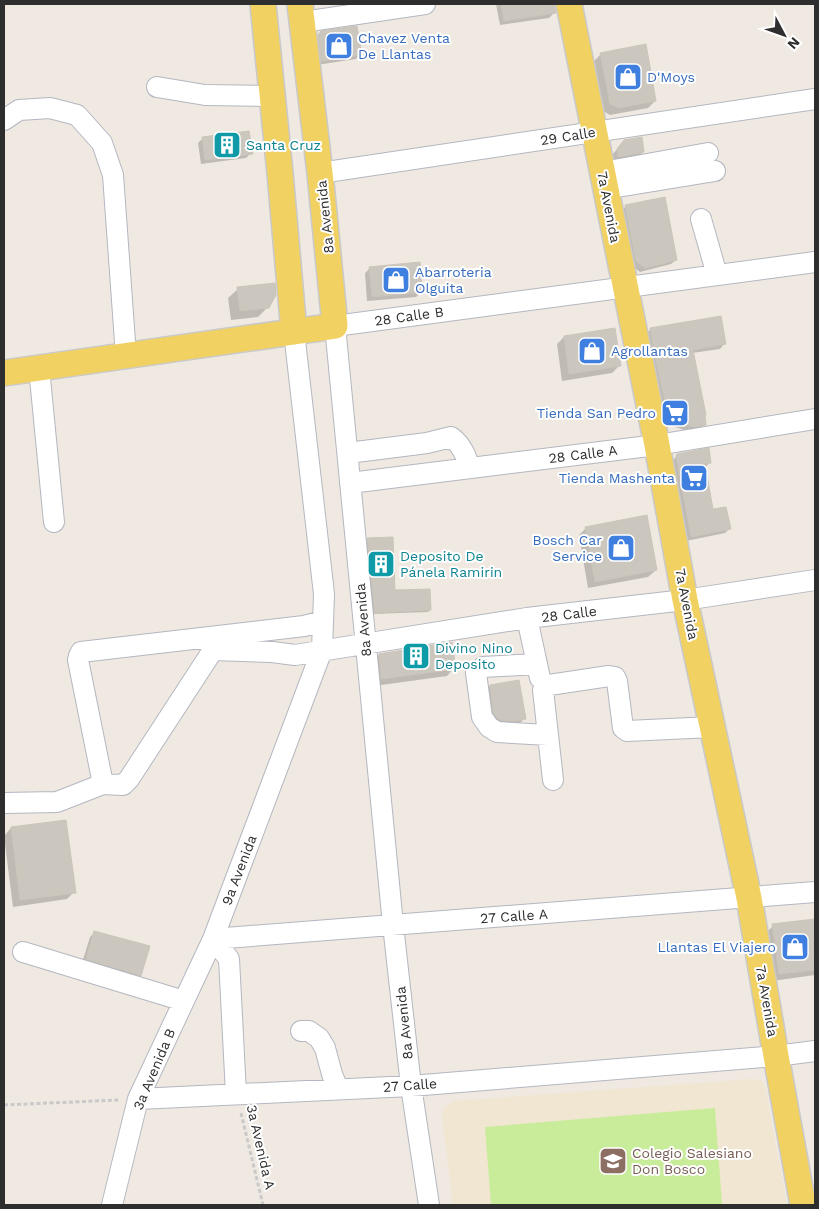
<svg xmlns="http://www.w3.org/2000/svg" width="819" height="1209" font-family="'Work Sans',sans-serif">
  <rect width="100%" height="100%" fill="#efe9e1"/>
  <!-- education -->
  <path fill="#f0e6d1" d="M753 1079 761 1080 765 1086 787 1205H453L442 1117 444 1107 455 1101Z"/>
  <!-- pitch -->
  <path fill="#c9ec9a" d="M715 1108 722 1205H491L485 1127Z"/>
  <!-- shadow -->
  <path fill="#0003" d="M496 4H552L554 13 549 18 500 25Z
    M321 33 360 54 356 59 317 65 316 38Z
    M601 54 655 101 648 108 610 115 603 111 594 61Z
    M203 138 251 153 246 158 201 164 198 143Z
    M620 146 643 152 638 157 613 161 612 155Z
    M626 206 676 260 671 264 640 272 632 266 621 211Z
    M370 268 421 292 416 297 367 301 365 273Z
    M238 289 268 307 258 317 231 320 228 298Z
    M651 329 724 344 720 349 692 353 705 424 700 429 688 431 665 424 646 334Z
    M564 337 619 366 612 373 562 381 557 344Z
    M678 455 710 462 705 468 712 511 729 529 725 533 686 541 672 461Z
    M586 528 656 570 648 577 588 588 579 535Z
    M368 540 394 592 430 610 428 612 373 614 366 542Z
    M379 655 454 668 447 676 374 686 372 662Z
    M490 686 524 719 520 723H493L485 691Z
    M11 828 74 892 67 899 13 907 4 836Z
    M815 920V975L772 981 766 933 773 926Z
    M95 932 140 975 136 980 82 963 90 937Z"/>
  <!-- building -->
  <path fill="#cbc7bf" stroke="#cbc5ba" d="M501 4H555L556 13 504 21Z
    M357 26 362 55 321 61 318 35 321 31Z
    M646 44 656 101 618 108 610 104 600 53Z
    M249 131 253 154 205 160 202 137Z
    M642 137 644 152 618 157 617 149 624 140Z
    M665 197 677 260 645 268 636 261 625 205Z
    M420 262 422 292 372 297 369 267Z
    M275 283 276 295 269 308 240 311 237 287Z
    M721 316 726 344 693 350 706 415H705L706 425 694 427 669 419 655 357 650 328Z
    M615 328 621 366 569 374 564 336Z
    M709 448 711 463 705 464 713 509 726 507 731 529 691 537 676 456 677 454Z
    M647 515 657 570 595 582 585 527Z
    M393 537 395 590 430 589 431 610 375 613 367 538Z
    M452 642 456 669 381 679 379 654Z
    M519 680 526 719 515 721 501 720 497 718 493 713 490 685Z
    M66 820 76 893 20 900 11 827Z
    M815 919V970L779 974 772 924Z
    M94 931 150 946 141 976 86 959Z"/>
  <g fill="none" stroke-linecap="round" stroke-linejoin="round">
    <defs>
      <path id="minor" d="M303 22 425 4
        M157 87 205 95 272 96
        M4 120 19 110 50 108 77 115 102 143 113 175 126 356
        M603 172 708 153
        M320 173 815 99
        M605 189 715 171
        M701 219 717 275
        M39 368 54 522
        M348 453 427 443 451 437C462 445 466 456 470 468
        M350 483 657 445 815 419
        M527 618 540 678
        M323 621 304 626 81 652 79 656 78 660 103 784 123 785 129 779 213 650 272 652 295 655 527 618 685 600 815 580
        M537 664 483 667 476 673 482 717 489 727 497 732 548 735
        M553 780 543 690 545 687 549 685 609 676 615 677 617 681 623 728 627 731 712 727
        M4 803 57 802 103 784
        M213 939 815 892
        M213 939 229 959 236 1094
        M23 952 184 1001
        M301 1031H309L319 1038 325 1048 332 1074 338 1089
        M138 1099 411 1086 776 1056 815 1051
        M112 1205 138 1099 213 939 322 650 324 594 294 332
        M429 1205 411 1086 393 925 335 326 815 262"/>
      <path id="major" d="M263 4 280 173 294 332
        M569 4 657 445 685 600 749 898 776 1056 803 1205
        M4 373 335 326 320 173 300 4"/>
    </defs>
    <!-- minor casing -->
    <use href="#minor" stroke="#b4b7c1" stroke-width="22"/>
    <!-- major casing -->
    <use href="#major" stroke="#c9c9c9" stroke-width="28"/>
    <!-- path -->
    <path stroke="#c9c9c9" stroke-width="3" stroke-dasharray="4 2.5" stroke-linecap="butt" d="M4 1105 118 1100
      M241 1113 263 1205"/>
    <!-- minor -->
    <use href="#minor" stroke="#fff" stroke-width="20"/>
    <!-- major -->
    <use href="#major" stroke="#f2d163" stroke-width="25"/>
  </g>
  <!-- icons -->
  <defs>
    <symbol id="shop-square" viewBox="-11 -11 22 22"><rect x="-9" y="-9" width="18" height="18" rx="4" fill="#3f7fe0" stroke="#fff"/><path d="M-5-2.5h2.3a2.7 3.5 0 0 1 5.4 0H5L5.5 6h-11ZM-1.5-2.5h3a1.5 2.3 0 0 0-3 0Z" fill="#fff"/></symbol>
    <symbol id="building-square" viewBox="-11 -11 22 22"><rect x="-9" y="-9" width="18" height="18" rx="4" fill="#0f9aa8" stroke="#fff"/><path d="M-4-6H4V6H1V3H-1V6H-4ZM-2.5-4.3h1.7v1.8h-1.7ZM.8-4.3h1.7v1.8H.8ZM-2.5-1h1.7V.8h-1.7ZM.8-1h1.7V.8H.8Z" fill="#fff"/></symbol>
    <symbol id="supermarket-square" viewBox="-11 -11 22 22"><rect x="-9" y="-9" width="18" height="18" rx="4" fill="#3f7fe0" stroke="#fff"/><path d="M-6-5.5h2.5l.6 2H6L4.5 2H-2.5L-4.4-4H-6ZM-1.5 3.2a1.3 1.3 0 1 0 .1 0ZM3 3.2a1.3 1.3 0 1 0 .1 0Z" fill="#fff"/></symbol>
    <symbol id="school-square" viewBox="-11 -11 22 22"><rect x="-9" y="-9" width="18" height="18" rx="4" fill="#8d6e63" stroke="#fff"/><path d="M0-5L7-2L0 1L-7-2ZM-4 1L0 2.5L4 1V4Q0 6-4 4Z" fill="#fff"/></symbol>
  </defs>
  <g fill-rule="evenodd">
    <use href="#shop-square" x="323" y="30" width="32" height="32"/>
    <use href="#shop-square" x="612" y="61" width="32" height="32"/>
    <use href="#building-square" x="211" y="129" width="32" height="32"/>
    <use href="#shop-square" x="380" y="264" width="32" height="32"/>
    <use href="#shop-square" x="576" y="335" width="32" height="32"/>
    <use href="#supermarket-square" x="659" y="397" width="32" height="32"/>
    <use href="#supermarket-square" x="678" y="462" width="32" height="32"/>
    <use href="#shop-square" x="605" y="532" width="32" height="32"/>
    <use href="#building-square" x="365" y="548" width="32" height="32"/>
    <use href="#building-square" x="400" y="640" width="32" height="32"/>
    <use href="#shop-square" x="779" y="931" width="32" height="32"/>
    <use href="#school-square" x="597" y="1145" width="32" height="32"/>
  </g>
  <g text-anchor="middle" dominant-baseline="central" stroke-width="4" stroke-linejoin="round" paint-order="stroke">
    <!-- shop labels -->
    <g font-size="14" fill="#366cbe" stroke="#fff" text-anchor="start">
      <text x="358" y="38">Chavez Venta<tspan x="358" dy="16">De Llantas</tspan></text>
      <text x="647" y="77">D'Moys</text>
      <text x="415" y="272">Abarroteria<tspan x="415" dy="16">Olguita</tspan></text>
      <text x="611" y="351">Agrollantas</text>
      <text x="656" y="413" text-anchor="end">Tienda San Pedro</text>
      <text x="675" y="478" text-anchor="end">Tienda Mashenta</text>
      <text x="602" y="540" text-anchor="end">Bosch Car<tspan x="602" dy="16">Service</tspan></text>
      <text x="776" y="947" text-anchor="end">Llantas El Viajero</text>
    </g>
    <!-- street labels -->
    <g font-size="14" fill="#2e2e2e" stroke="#fff">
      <text transform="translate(568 136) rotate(-9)">29 Calle</text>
      <text transform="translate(609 207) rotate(79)">7a Avenida</text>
      <text transform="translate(325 217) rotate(-96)">8a Avenida</text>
      <text transform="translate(409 316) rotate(-8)">28 Calle B</text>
      <text transform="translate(583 454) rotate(-7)">28 Calle A</text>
      <text transform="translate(687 604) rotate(79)">7a Avenida</text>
      <text transform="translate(569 614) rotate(-7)">28 Calle</text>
      <text transform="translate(363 620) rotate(-95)">8a Avenida</text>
      <text transform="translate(239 870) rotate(-69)">9a Avenida</text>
      <text transform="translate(514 916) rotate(-4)">27 Calle A</text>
      <text transform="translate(767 1001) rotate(80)">7a Avenida</text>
      <text transform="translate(404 1023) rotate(-96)">8a Avenida</text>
      <text transform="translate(154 1069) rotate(-67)">3a Avenida B</text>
      <text transform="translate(410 1085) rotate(-4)">27 Calle</text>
      <text transform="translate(261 1147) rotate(77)">3a Avenida A</text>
    </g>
    <!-- culture labels -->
    <g font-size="14" fill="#0d838f" stroke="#fff" text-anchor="start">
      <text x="246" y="145">Santa Cruz</text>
      <text x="400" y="556">Deposito De<tspan x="400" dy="16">Pánela Ramirin</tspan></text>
      <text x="435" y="648">Divino Nino<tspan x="435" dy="16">Deposito</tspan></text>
    </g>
    <!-- education labels -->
    <g font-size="14" fill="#785e54" stroke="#fff" text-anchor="start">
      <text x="632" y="1153">Colegio Salesiano<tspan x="632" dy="16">Don Bosco</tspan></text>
    </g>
  </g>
  <!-- border -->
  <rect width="819" height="1209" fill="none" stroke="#2e2e2e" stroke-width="10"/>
  <!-- north arrow -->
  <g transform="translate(784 35) rotate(131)" stroke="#ffffff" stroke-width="4" paint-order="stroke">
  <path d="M0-4L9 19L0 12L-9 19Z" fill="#2e2e2e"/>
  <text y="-8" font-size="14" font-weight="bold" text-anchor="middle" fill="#2e2e2e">N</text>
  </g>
</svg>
